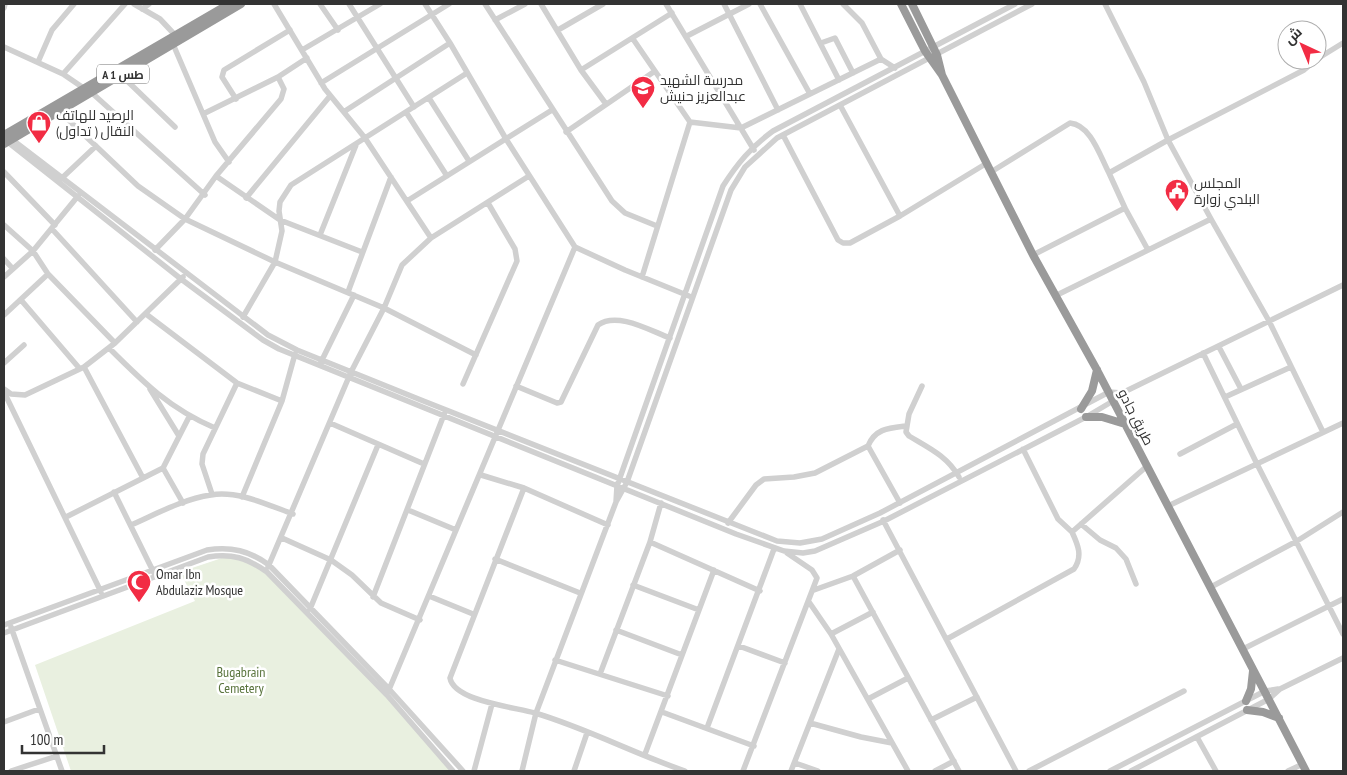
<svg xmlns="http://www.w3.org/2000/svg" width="1347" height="775" font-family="'PT Sans Narrow',Cairo,sans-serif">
  <rect width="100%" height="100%" fill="#fff"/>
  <!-- green -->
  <path fill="#e9f0e0" d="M222 558H236L262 569 381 691 452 771H71L35 665 195 601 180 572Z"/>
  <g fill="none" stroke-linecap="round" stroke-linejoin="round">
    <!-- minor -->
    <path stroke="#d0d0d0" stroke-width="5.5" d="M134 4 160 19 175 35
      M274 4 325 89 365 138 431 238
      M320 4 338 30
      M349 4 414 107
      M425 4 450 43 506 139 575 247 625 270 689 296
      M485 4 612 201 625 213 657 226
      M541 4 581 70 606 104
      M666 4 754 150
      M724 4 778 110
      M760 4 810 94
      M800 4 839 80
      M843 4 862 23 881 59 895 68
      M1105 4 1144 82 1168 140 1211 219
      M4 8 5 4
      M142 9 149 4
      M495 20 525 4
      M558 30 603 4
      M687 36 749 4
      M633 39 690 122
      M821 43 835 38 853 73
      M173 44 215 142 229 162
      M4 47 63 74 85 89
      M302 50 380 4
      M1317 59 1343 43
      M38 62 52 30 74 4
      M581 70 672 13
      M63 74 125 4
      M121 75 175 127
      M321 83 449 4
      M92 93 205 195
      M429 98 469 161
      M236 99 222 77 224 70 290 30
      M840 105 900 216
      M59 111 138 186 185 219 275 262 384 308 476 355
      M345 111 450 43
      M406 112 447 176
      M203 114 278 77 307 58
      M566 132 655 71
      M783 135 838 240 843 243H850L900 216 987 163
      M10 138 268 335 297 350 421 400 777 541 800 543 822 539 880 513 1109 392 1122 393
      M4 139 181 279 263 340 279 349 736 534 784 551 803 553 815 551 884 521 1086 417 1113 401 1122 393 1343 285
      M4 172 55 225
      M991 172 1070 123C1091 125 1100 156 1109 173
      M216 176 280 220 362 252
      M62 178 96 146
      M246 198 330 96
      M407 201 552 110
      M1125 208 1148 250
      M4 225 33 251 48 274 115 343
      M52 229 137 322
      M320 235 356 145
      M155 250 185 219 216 176 281 99 284 89 278 77
      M1033 255 1125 208 1109 173 1168 140 1304 70 1316 60
      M4 259 13 269
      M4 277 33 251 78 196
      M642 277 690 122 741 128 881 59
      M348 292 391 177
      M1055 296 1211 219 1269 321 1323 432
      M21 300 80 369
      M146 314 237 383 282 401
      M4 315 48 274
      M243 317 275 262 282 231 279 211 280 202 291 185 467 73
      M1219 347 1241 389
      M109 348C143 382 170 409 215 428
      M1203 353 1257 464 1343 634
      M321 362 354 295
      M4 363 24 345
      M84 367 143 478
      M463 384 517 261 515 249 488 203
      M516 386 557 403 561 402 598 325C617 311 651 331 670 338
      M922 386 909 414 906 432 909 436C929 448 947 456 959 477
      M4 389 11 394 25 395 84 367 115 343 183 277
      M150 389 179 436
      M4 392 101 592
      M1225 397 1291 367
      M330 423 424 464
      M868 446 900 503
      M1023 449 1058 519 1072 532
      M1180 454 1237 424
      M163 468 189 417
      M481 475 524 488 608 525
      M524 488 450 678C454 701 514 707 535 713 586 728 635 754 685 771
      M114 492 154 573
      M212 494 202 464 203 454 237 383
      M242 497 282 401 295 354
      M616 502 617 486 723 186C737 164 751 147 773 131L1015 4
      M1168 506 1343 423
      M408 510 456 530
      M66 517 163 468 183 503
      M883 520 1016 771
      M728 523 756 485 764 479 794 477 815 473 868 446C875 429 888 428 905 426
      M1081 524 1100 540 1116 548 1126 559 1136 584
      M131 525C156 514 183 499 211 495 237 490 268 505 293 514
      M282 538 331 560 352 575 381 603 420 620
      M650 542 760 591
      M495 559 580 593
      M268 567 351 372 384 308 402 265 431 238 529 176
      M853 576 959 771
      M633 585 699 610
      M1211 587 1297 541 1343 512
      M814 590 853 576 900 550
      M429 596 473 614
      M373 597 445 412
      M809 602 831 634 908 771
      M310 609 378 445
      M4 625 207 550C231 546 250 551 269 565L389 689 463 771
      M11 627 62 771
      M616 630 682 655
      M4 633 208 557C232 553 247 558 267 572L387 695 453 771
      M831 634 873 612
      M947 639 1074 569C1083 556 1078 545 1072 532L1147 466
      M739 646 785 663
      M1243 649 1343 599
      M555 660 668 696
      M600 674 650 542 661 503
      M388 692 575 247
      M868 699 908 678
      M662 712 754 746
      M931 720 977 697
      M4 722 39 709
      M810 723 861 737 892 743
      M707 728 774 549
      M1197 737 1216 771
      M645 754 714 570
      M795 763 818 771
      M11 771 57 756
      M474 771 492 704
      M522 771 536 713 616 502 627 482 731 190 745 167 777 138 1032 4
      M574 771 587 733
      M743 771 817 578 812 570 787 553
      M791 771 839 649
      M935 771 954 761
      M1029 771 1184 691
      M1110 771 1265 691 1278 689
      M1131 771 1269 699 1280 689 1343 658
      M1288 771 1303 764"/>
    <!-- highway -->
    <path stroke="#9a9a9a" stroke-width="8" d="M901 4 925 51 942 75 1033 255 1097 370 1306 771
      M912 4 937 55 942 75
      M4 135 229 4
      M4 144 241 4
      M1081 409 1092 391 1097 370
      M1086 417H1102L1125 424
      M1246 701 1251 689 1253 671
      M1247 710 1263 712 1279 718"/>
  </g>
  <!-- icons -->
  <defs>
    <symbol id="school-pin" viewBox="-11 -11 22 30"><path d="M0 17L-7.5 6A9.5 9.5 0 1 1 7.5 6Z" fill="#f22c44" stroke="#fff"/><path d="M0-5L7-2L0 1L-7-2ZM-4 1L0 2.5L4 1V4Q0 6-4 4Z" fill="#fff"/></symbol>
    <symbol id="shop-pin" viewBox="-11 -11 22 30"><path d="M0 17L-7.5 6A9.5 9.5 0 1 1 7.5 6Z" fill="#f22c44" stroke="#fff"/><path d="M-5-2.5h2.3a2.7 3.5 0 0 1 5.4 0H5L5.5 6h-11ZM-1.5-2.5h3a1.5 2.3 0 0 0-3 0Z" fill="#fff"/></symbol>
    <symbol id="civic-pin" viewBox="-11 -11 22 30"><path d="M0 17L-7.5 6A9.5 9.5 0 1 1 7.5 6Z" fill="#f22c44" stroke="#fff"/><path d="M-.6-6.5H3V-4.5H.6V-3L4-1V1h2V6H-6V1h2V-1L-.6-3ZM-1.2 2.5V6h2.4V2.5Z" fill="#fff"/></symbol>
    <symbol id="mosque-pin" viewBox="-11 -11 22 30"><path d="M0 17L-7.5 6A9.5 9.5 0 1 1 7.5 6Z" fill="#f22c44" stroke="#fff"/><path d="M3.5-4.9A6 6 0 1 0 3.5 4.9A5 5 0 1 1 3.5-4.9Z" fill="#fff"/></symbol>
  </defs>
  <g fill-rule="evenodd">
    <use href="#school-pin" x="629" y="74" width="28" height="38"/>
    <use href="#shop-pin" x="25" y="109" width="28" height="38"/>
    <use href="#civic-pin" x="1163" y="177" width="28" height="38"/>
    <use href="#mosque-pin" x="125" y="568" width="28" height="38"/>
  </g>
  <g text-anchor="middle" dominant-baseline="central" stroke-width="5" stroke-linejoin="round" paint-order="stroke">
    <!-- shield labels -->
    <rect fill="#fff" stroke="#707070" stroke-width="1" x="97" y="64.5" width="52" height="19" rx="4"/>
    <g font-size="12" font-weight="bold" fill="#333">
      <text x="123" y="74">A 1 طس</text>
    </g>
    <!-- poi labels -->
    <g font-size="14" fill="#333" stroke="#fff" text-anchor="start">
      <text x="660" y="80">مدرسة الشهيد<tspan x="660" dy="16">عبدالعزيز حنيش</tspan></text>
      <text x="56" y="115">الرصيد للهاتف<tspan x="56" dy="16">النقال ( تداول)</tspan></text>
      <text x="1194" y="183">المجلس<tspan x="1194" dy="16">البلدي زوارة</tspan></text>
      <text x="156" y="574">Omar Ibn<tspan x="156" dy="16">Abdulaziz Mosque</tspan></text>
    </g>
    <!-- street labels -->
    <g font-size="14" fill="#333" stroke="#fff">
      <text transform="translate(1136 417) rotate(63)">طريق جادو</text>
    </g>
    <!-- park labels -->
    <g font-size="14" fill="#58733b" stroke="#fff">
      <text x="241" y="672">Bugabrain<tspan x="241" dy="16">Cemetery</tspan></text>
    </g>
  </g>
  <!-- border -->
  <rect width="1347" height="775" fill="none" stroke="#333333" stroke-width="10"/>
  <!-- north arrow -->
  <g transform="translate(1302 45) rotate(316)"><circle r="24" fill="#ffffff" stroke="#adadad"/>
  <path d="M0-4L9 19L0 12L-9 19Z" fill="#f22c44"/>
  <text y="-8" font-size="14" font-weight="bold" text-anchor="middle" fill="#333333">ش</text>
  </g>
  <!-- scale -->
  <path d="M22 745v8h82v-8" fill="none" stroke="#333333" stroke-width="2.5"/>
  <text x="30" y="745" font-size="15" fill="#333333" stroke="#ffffff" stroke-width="4" paint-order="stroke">100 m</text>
</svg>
